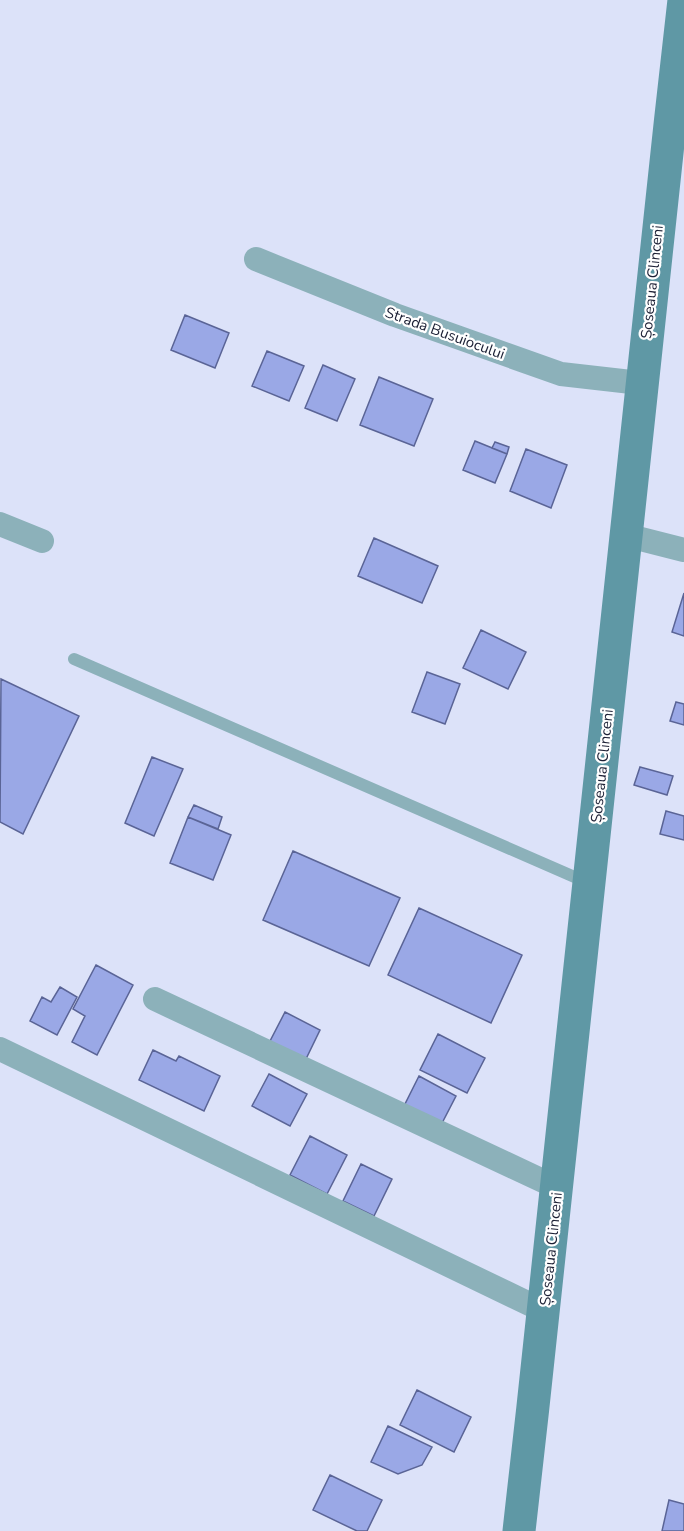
<svg xmlns="http://www.w3.org/2000/svg" width="684" height="1531" font-family="'Nunito Sans',sans-serif">
  <rect width="100%" height="100%" fill="#dce2f9"/>
  <!-- building -->
  <path fill="#9aa8e6" stroke="#5a6496" stroke-width="1.5" d="M185 315 229 333 215 368 171 350Z
    M267 351 304 366 289 401 252 386Z
    M323 365 355 379 337 421 305 408Z
    M379 377 433 399 414 446 360 425Z
    M475 441 507 454 495 483 463 470Z
    M495 442 509 447 507 454 492 448Z
    M526 449 567 465 551 508 510 491Z
    M374 538 438 566 422 603 358 576Z
    M684 593V636L672 632Z
    M481 630 526 652 508 689 463 668Z
    M427 672 460 684 445 724 412 712Z
    M1 679 79 716 23 834 0 822Z
    M676 702 684 704V725L670 721Z
    M152 757 183 769 154 836 125 823Z
    M640 767 673 776 667 795 634 785Z
    M194 805 222 817 218 829 188 817Z
    M666 811 684 816V840L660 834Z
    M188 817 231 835 213 880 170 863Z
    M293 851 400 898 369 966 263 920Z
    M419 908 522 955 491 1023 388 975Z
    M96 965 133 985 97 1055 72 1042 85 1016 73 1009Z
    M60 987 77 997 57 1035 30 1021 42 997 51 1002Z
    M285 1012 320 1030 304 1063 268 1045Z
    M438 1034 485 1058 467 1093 420 1070Z
    M153 1050 176 1061 179 1056 220 1076 204 1111 139 1080Z
    M269 1074 307 1094 290 1126 252 1106Z
    M419 1076 456 1096 440 1127 403 1108Z
    M310 1136 347 1155 327 1194 290 1175Z
    M361 1164 392 1179 374 1216 343 1201Z
    M417 1390 471 1417 454 1452 400 1425Z
    M388 1426 432 1447 422 1465 398 1474 371 1462Z
    M330 1475 382 1500 367 1531H357L313 1510Z
    M669 1500 684 1504V1531H662Z"/>
  <g fill="none" stroke-linecap="round" stroke-linejoin="round">
    <!-- lane -->
    <path stroke="#8cb1ba" stroke-width="12" d="M74 659 586 882"/>
    <!-- street -->
    <path stroke="#8cb1ba" stroke-width="24" d="M256 259 395 315 561 374 640 383
      M0 524 42 541
      M625 535 684 550
      M155 999 558 1188
      M0 1049 544 1311"/>
    <!-- secondary -->
    <path stroke="#5f98a5" stroke-width="33" d="M519 1531C577 1021 626 510 684 0"/>
  </g>
  <g text-anchor="middle" dominant-baseline="central" stroke-width="4.5" stroke-linejoin="round" paint-order="stroke">
    <!-- street labels -->
    <g font-size="15" fill="#1b1f34" stroke="#fff">
      <text transform="translate(652 282) rotate(-84)">Șoseaua Clinceni</text>
      <text transform="translate(445 333) rotate(20)">Strada Busuiocului</text>
      <text transform="translate(602 766) rotate(-84)">Șoseaua Clinceni</text>
      <text transform="translate(551 1249) rotate(-84)">Șoseaua Clinceni</text>
    </g>
  </g>
</svg>
